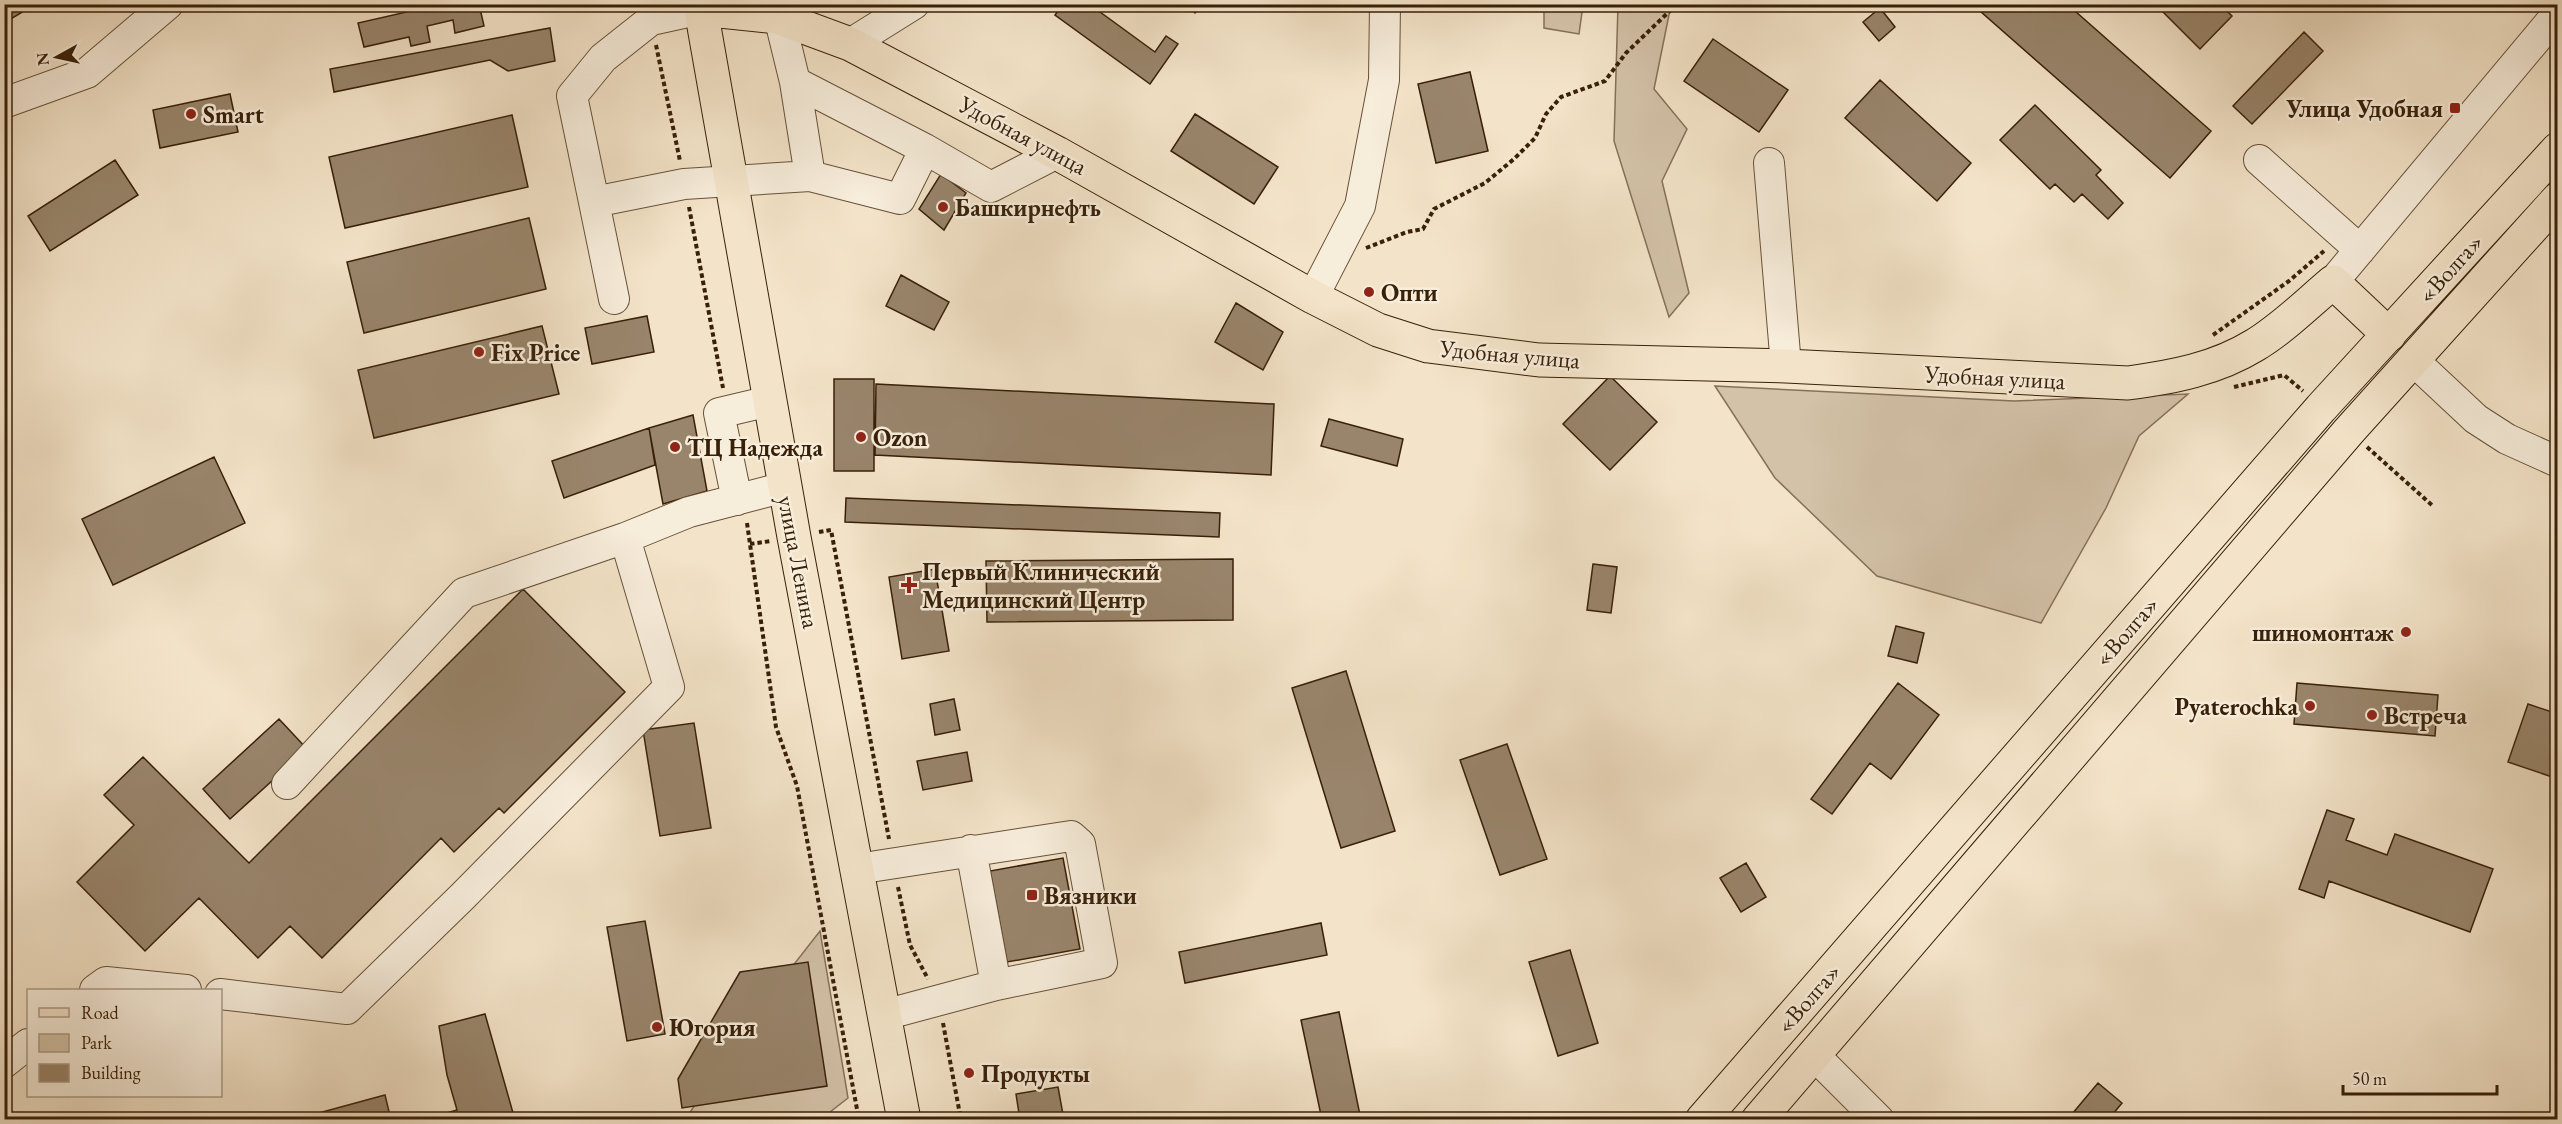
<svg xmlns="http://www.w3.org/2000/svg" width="2562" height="1124" font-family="'EB Garamond',serif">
  <rect width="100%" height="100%" fill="#f3e3c8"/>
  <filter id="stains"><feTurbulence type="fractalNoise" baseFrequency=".00333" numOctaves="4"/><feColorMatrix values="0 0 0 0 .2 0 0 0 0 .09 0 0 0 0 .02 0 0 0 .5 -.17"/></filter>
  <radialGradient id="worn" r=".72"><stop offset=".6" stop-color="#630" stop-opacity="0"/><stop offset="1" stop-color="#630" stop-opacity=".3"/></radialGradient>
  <!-- green -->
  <path fill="#d3c2a8" stroke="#867158" stroke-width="1.5" d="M1544 5H1583L1579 34 1544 28Z
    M1618 5H1671L1654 89 1687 129 1662 181 1689 293 1669 317 1614 141Z
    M1715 386 2014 401 2188 394 2139 436 2106 508 2041 623 1877 576 1775 478Z
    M820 931 848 1098 821 1119 685 1120 749 1022Z"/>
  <!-- building -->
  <path fill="#99856c" stroke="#382009" stroke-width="1.5" d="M4 4H36L4 23Z
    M410 4H479L484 26 455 33 453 20 427 26 430 42 411 46 409 37 364 47 358 23 411 11Z
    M1063 4H1089L1155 52 1166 36 1178 44 1150 84 1055 15Z
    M1187 4H1204L1195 13Z
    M1972 4H2067L2211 131 2170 178Z
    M2155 4H2220L2232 16 2200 49Z
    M1880 8 1895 27 1879 41 1863 22Z
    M550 28 555 61 508 71 490 60 334 92 330 69Z
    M2304 32 2323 51 2252 124 2233 106Z
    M1713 39 1788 90 1759 132 1684 81Z
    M1470 72 1488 151 1436 163 1418 84Z
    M1880 80 1971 163 1937 201 1845 118Z
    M230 94 238 132 160 148 153 110Z
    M2035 105 2101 170 2096 175 2123 203 2108 219 2082 194 2074 202 2055 184 2050 189 2000 140Z
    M1195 114 1278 167 1254 204 1171 151Z
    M512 115 528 187 345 228 329 157Z
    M115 160 138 195 50 251 28 216Z
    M941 174 966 193 944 230 919 209Z
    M529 218 546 289 364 333 347 262Z
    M901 275 949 302 934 330 886 306Z
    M1236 303 1283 332 1263 370 1215 342Z
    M647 316 654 352 592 364 585 328Z
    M542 326 559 394 374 438 358 370Z
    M1610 376 1657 422 1610 470 1563 424Z
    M834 379H874V471H834Z
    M876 384 1274 404 1271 475 875 455Z
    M693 415 707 491 663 504 649 428Z
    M1329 419 1403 439 1397 466 1321 446Z
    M649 428 655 465 564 498 552 461Z
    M214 457 245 523 113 585 82 519Z
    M846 498 1220 513 1219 537 845 522Z
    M1233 559V620L987 622 986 561Z
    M1593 564 1617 567 1611 613 1587 610Z
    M935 569 949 651 902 659 889 577Z
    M523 589 625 692 504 813 499 808 454 852 441 838 322 958 290 926 258 958 199 898 145 951 77 882 134 825 104 795 143 757 249 863Z
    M1896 626 1924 633 1917 663 1888 656Z
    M1346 671 1395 831 1341 848 1292 688Z
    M1898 683 1939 715 1891 779 1870 763 1832 814 1811 799Z
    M2297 683 2438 695 2435 736 2294 724Z
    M954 699 960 730 935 735 930 704Z
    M2528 704 2558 714V779L2508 762Z
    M279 719 307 749 230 819 203 789Z
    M694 723 711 828 660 836 643 730Z
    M1507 744 1547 859 1500 875 1460 760Z
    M967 752 972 781 923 790 917 761Z
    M2327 810 2354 819 2346 840 2387 855 2395 834 2493 869 2470 932 2329 881 2324 898 2299 889Z
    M1063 858 1080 949 1007 962 990 871Z
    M1746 863 1766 897 1741 912 1720 878Z
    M645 921 665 1034 627 1041 607 927Z
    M1321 923 1327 955 1185 983 1179 952Z
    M1570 950 1598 1043 1558 1056 1529 962Z
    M808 962 827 1086 682 1108 678 1079 740 972Z
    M1339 1012 1361 1120H1322L1301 1020Z
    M485 1014 515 1120H422L457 1110 447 1075 439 1026Z
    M2098 1083 2122 1103 2108 1120H2067Z
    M1058 1087 1064 1120H1020L1016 1094Z
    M385 1095 391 1120H293Z"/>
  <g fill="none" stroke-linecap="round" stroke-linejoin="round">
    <defs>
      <path id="minor" d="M776 4 795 82 925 149
        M701 9 651 20 603 58 572 96 594 202 684 184 810 176 900 199 925 149 991 187 1057 153
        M850 44 914 4
        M795 82 810 176
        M4 103 87 73 168 4
        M2259 160 2360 250
        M1769 163 1786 366
        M594 202 614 299
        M2333 282 2558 13
        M1313 297 1360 206 1384 80 1385 4
        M2414 361 2476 419 2507 439 2558 462
        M737 500 719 413 770 401
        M287 784 464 593 625 538
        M971 850 996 985
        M857 869 1071 836 1080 844 1102 963 996 985 884 1015
        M95 990 106 982 186 990
        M220 994 347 1009 463 896 669 687 625 538 689 512 785 487
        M1815 1056 1879 1120
        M4 1063 28 1044"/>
      <path id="major" d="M700 4 794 537 904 1120
        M701 9 777 17 850 44 1057 153 1313 297 1378 330 1428 346 1539 360 1786 366 2128 383C2173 377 2216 369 2255 345 2283 328 2308 303 2333 282L2389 335"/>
      <path id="highway" d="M1702 1120 2321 408 2558 149
        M1758 1120 2349 431 2558 199"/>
    </defs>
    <!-- minor casing -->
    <use href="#minor" stroke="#675139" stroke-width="32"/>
    <!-- major casing -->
    <use href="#major" stroke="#382009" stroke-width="35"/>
    <!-- highway casing -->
    <use href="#highway" stroke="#382009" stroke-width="35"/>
    <!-- path -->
    <path stroke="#382009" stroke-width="4" stroke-dasharray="4.5 3" stroke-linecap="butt" d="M656 45 680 161
      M689 207 723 388
      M1366 248 1407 232 1423 229 1434 209 1485 183 1514 159 1535 138 1546 114 1561 97 1605 81 1626 53 1677 4
      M2213 335 2289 281 2324 251
      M2234 387 2284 375 2303 391
      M2367 447 2434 507
      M747 523 776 727 797 786 859 1120
      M819 532 831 530 889 839
      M750 544 771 541
      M898 887 910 945 928 979
      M943 1023 961 1120"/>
    <!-- minor -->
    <use href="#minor" stroke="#f7eddb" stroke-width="30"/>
    <!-- major -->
    <use href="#major" stroke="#f3e3c8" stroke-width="33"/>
    <!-- highway -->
    <use href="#highway" stroke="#f3e3c8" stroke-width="33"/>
  </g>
  <!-- markers -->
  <g fill="#8f2418" stroke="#f7eddb" stroke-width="2">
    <rect x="2449" y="102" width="12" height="12" rx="3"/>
    <circle cx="191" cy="114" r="6"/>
    <circle cx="943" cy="207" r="6"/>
    <circle cx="1369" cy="292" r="6"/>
    <circle cx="479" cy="352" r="6"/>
    <circle cx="861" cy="437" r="6"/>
    <circle cx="675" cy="447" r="6"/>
    <path d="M906 576h6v6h6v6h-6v6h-6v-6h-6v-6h6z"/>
    <circle cx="2406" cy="632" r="6"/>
    <circle cx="2310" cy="706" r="6"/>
    <circle cx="2372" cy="715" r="6"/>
    <rect x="1026" y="889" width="12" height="12" rx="3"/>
    <circle cx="657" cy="1027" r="6"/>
    <circle cx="969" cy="1073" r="6"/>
  </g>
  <g text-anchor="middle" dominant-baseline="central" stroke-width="5" stroke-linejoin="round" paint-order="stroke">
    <!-- poi labels -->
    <g font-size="24" font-weight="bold" fill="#382009" stroke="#f7eddb" text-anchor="start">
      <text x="2443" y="108" text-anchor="end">Улица Удобная</text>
      <text x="203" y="114">Smart</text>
      <text x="955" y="207">Башкирнефть</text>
      <text x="1381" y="292">Опти</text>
      <text x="491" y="352">Fix Price</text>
      <text x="873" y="437">Ozon</text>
      <text x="687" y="447">ТЦ Надежда</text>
      <text x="922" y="571">Первый Клинический<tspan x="922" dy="28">Медицинский Центр</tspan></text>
      <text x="2394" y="632" text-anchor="end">шиномонтаж</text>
      <text x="2298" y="706" text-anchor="end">Pyaterochka</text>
      <text x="2384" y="715">Встреча</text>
      <text x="1044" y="895">Вязники</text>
      <text x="669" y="1027">Югория</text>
      <text x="981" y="1073">Продукты</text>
    </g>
    <!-- street labels -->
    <g font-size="24" fill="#382009" stroke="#f7eddb">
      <text transform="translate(1023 135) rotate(28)">Удобная улица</text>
      <text transform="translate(2450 268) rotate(-48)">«Волга»</text>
      <text transform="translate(1510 354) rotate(5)">Удобная улица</text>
      <text transform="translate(1995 377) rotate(3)">Удобная улица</text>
      <text transform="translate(799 562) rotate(79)">улица Ленина</text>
      <text transform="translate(2126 631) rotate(-49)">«Волга»</text>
      <text transform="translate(1808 998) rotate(-49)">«Волга»</text>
    </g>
  </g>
  <!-- margin -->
  <rect width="2562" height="1124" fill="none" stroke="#f3e3c8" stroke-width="24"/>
  <rect x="6" y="6" width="2550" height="1112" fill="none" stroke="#382009" stroke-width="3"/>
  <rect x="12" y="12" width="2538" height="1100" fill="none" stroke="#382009" stroke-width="1.5"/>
  <!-- legend -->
  <rect x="27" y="989" width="195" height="108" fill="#f7eddb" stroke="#ab9b87" stroke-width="1.5"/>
  <rect x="39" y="1008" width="30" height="9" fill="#f3e3c8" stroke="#ab9b87" stroke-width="1.5"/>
  <text x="81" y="1019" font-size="18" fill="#382009">Road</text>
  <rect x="39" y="1034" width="30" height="18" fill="#d3c2a8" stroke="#ab9b87" stroke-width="1.5"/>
  <text x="81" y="1049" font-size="18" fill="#382009">Park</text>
  <rect x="39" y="1064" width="30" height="18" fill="#99856c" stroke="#ab9b87" stroke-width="1.5"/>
  <text x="81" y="1079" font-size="18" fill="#382009">Building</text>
  <!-- north arrow -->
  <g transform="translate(57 57) rotate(262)" stroke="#f7eddb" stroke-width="4.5" paint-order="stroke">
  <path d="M0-4.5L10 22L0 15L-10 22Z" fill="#382009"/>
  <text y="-9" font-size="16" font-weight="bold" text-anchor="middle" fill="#382009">N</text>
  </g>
  <!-- scale -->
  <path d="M2343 1085v9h154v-9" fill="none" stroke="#382009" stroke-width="3"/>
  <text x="2352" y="1085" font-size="18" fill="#382009" stroke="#f7eddb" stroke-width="4.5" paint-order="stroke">50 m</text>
  <rect width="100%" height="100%" filter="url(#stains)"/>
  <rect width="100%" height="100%" fill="url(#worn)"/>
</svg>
